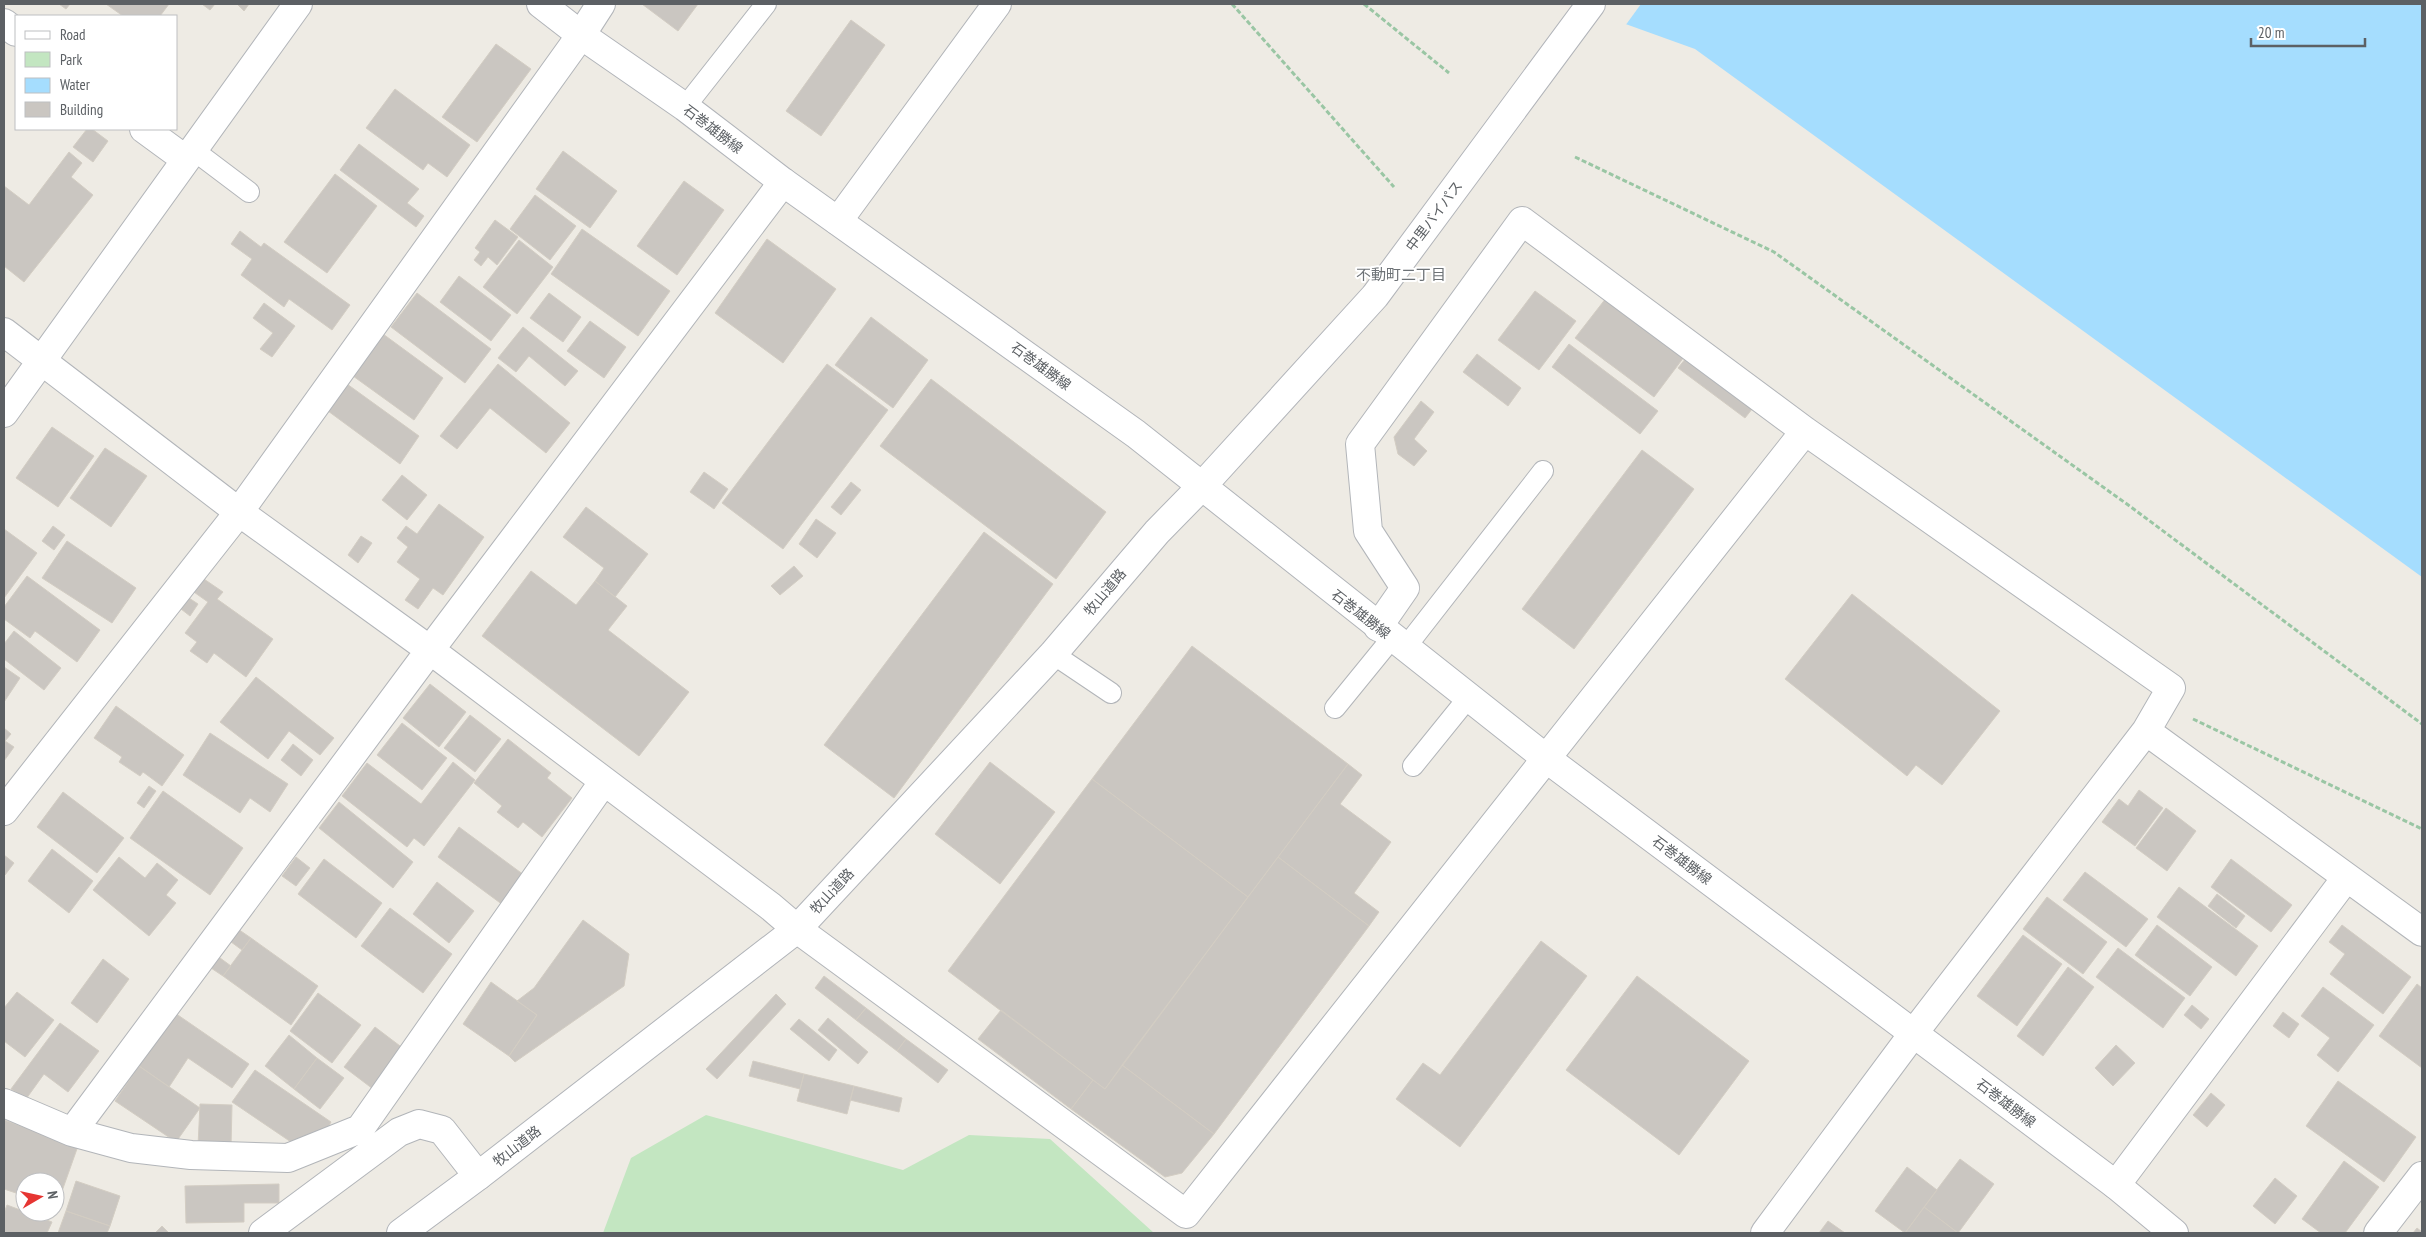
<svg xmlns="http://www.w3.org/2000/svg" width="2426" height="1237" font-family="'PT Sans Narrow','Noto Sans JP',sans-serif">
  <rect width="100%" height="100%" fill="#eeebe4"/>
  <!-- green -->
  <path fill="#c3e6c1" d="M706 1115 903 1170 969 1135 1050 1139 1154 1233H603L631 1158Z"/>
  <!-- water -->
  <path fill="#a5ddfe" d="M1570 4H2422V577L1695 49Z"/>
  <!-- pier -->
  <path fill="#eeebe4" d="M1568 4H1641L1625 26Z"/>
  <!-- building -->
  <path fill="#cac6c1" stroke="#d3cdc3" d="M59 4H70L66 9Z
    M106 4H169L160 16H123Z
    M202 4H215L210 10Z
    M237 4H249L244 11Z
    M642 4H698L678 31Z
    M851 20 885 45 821 136 786 111Z
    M496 44 531 69 477 142 442 117Z
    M395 89 470 145 447 177 428 163 423 170 366 128Z
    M87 129H92L108 141 93 162 73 147Z
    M359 144 419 189 407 203 424 216 416 227 340 170Z
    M563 151 617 191 590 228 536 189Z
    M69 152 82 163 71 177 93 195 24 282 4 266V186L29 205Z
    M335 174 377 206 327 273 284 242Z
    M684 181 724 210 677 275 637 246Z
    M535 195 576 226 550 260 510 229Z
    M495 220 518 237 497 265 488 257 481 266 474 260 480 252 475 248Z
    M582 229 670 291 638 336 551 274Z
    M240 231 261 247 264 243 350 305 332 330 289 299 284 307 241 275 252 259 231 244Z
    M767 239 836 289 783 363 715 313Z
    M519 240 553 267 517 314 483 287Z
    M459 276 511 315 491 341 440 302Z
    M1535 291 1576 321 1539 370 1498 340Z
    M417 293 491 349 465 383 391 327Z
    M549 293 581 317 563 342 530 318Z
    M1610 293 1687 353 1654 397 1575 338Z
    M264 303 295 326 272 357 260 349 273 333 253 318Z
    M871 317 928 360 893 408 835 365Z
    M590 321 626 347 604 378 567 351Z
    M523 327 578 371 565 386 529 356 516 372 498 358Z
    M383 334 443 378 414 420 353 376Z
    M1569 344 1658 411 1640 434 1552 367Z
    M1690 353 1756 404 1745 418 1678 368Z
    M1477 354 1521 388 1508 406 1463 372Z
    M498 364 570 423 546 453 490 408 457 449 440 436Z
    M827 364 888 410 783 549 722 503Z
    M931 379 1106 512 1056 579 880 446Z
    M347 384 419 436 400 464 328 411Z
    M1421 401 1434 412 1414 439 1427 451 1414 466 1398 454 1394 437Z
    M52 427 94 456 58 507 16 478Z
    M105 448 147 476 111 527 70 498Z
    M1642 450 1694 489 1574 649 1522 609Z
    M704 472 728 489 714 509 690 492Z
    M402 475 427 495 407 520 382 500Z
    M851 482 861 490 841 515 831 507Z
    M439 504 484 537 443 595 433 588 418 609 405 600 420 579 397 562 408 547 397 538 406 526 417 534Z
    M586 507 648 554 615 597 595 581 604 568 563 537Z
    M816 519 836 533 817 558 799 544Z
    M53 526 65 535 54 550 42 541Z
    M4 529 37 553 4 598Z
    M984 532 1053 584 894 798 824 745Z
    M361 536 372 543 358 563 348 555Z
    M67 541 136 588 112 623 42 578Z
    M794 566 803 576 780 595 771 586Z
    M531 571 576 605 595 581 627 606 608 630 689 692 639 756 482 636Z
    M27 576 100 630 77 662 35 631 30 638 4 619V607Z
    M201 577 223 592 217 599 273 639 246 677 214 653 207 663 190 651 197 642 185 633 208 602 191 590Z
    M1852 594 2000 711 1942 785 1916 765 1907 776 1785 679Z
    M189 598 198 604 190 616 181 609Z
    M14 631 61 668 44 690 4 659V644Z
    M1192 646 1348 764 1248 897 1092 779Z
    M4 667 20 678 4 702Z
    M256 677 334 738 320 755 289 731 268 759 220 722Z
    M430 684 466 712 439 747 403 718Z
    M116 706 184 755 162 786 143 772 140 776 119 762 122 757 94 738Z
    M470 715 501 739 475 772 444 748Z
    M402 723 447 758 422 790 377 755Z
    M4 728 11 734 5 741 14 747 4 761Z
    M210 733 288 784 270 812 250 798 240 813 183 775Z
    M508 739 551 773 547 778 572 798 542 837 523 822 518 828 497 812 502 806 474 783Z
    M293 744 313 760 301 776 281 760Z
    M453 762 475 780 424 846 414 838 407 847 342 796 367 763 421 804Z
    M990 762 1055 812 1000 884 935 834Z
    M1348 764 1362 775 1340 804 1391 842 1354 893 1379 912 1369 926 1278 857Z
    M1092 779 1248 897 1105 1089 948 971Z
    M149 786 156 791 144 808 137 803Z
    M2139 790 2163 808 2135 846 2102 822 2119 799 2128 806Z
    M163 791 243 848 210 895 130 838Z
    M63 792 124 838 97 873 37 827Z
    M339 802 413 862 393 888 319 828Z
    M2166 808 2196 831 2167 871 2136 848Z
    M459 827 524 875 503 905 438 857Z
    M52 849 93 881 69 913 28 881Z
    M4 855 14 863 5 875 4 874Z
    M119 857 145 878 157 863 178 880 166 895 176 903 149 936 93 890Z
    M296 857 310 868 296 886 282 876Z
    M1278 857 1369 926 1214 1134 1122 1065Z
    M324 859 382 903 356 938 298 894Z
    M2231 859 2292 905 2271 932 2211 887Z
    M2085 872 2148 919 2126 947 2063 900Z
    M437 882 474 911 449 943 413 914Z
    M2179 887 2258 946 2236 976 2157 917Z
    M2217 894 2245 916 2236 928 2208 906Z
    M2047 897 2107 942 2083 974 2023 929Z
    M390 908 452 954 423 993 361 946Z
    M583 920 629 954 624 986 515 1062 509 1056 537 1015 517 1001 534 988Z
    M2157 925 2212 967 2190 996 2135 955Z
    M2342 925 2411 977 2383 1014 2330 974 2345 954 2329 942Z
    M235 927 251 938 242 950 227 939Z
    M2023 935 2062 964 2017 1026 1977 996Z
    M251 938 318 986 291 1025 223 976Z
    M1541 941 1587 976 1460 1147 1396 1099 1423 1063 1440 1075Z
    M2118 948 2185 998 2163 1028 2096 977Z
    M216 955 231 966 223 976 208 966Z
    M103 959 129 979 97 1023 71 1003Z
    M2068 967 2094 987 2043 1056 2017 1036Z
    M824 976 866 1008 856 1020 815 988Z
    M1637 976 1749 1061 1679 1155 1566 1070Z
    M491 982 537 1015 509 1056 463 1024Z
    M2417 984 2422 988V1068L2379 1036Z
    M2323 987 2374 1025 2338 1072 2317 1055 2330 1038 2301 1016Z
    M17 992 54 1020 25 1057 4 1041V1008Z
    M318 993 361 1025 332 1063 290 1031Z
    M776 994 786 1004 717 1079 706 1069Z
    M2192 1005 2209 1019 2201 1029 2184 1015Z
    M866 1008 906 1039 897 1051 856 1020Z
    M1001 1010 1093 1080 1071 1109 978 1039Z
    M2283 1012 2299 1024 2289 1038 2273 1026Z
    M175 1013 249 1064 232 1088 188 1058 169 1087 139 1066Z
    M828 1018 868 1052 858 1064 818 1030Z
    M799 1019 837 1050 829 1061 790 1029Z
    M60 1023 99 1051 68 1092 44 1074 26 1099 11 1089Z
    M375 1027 404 1049 373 1089 344 1067Z
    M289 1035 317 1058 294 1089 265 1066Z
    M906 1039 948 1070 938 1083 897 1051Z
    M2116 1045 2135 1063 2113 1086 2095 1068Z
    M317 1058 344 1078 320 1109 294 1089Z
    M753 1061 804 1074 800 1089 749 1076Z
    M1122 1065 1214 1134 1182 1173 1165 1177 1071 1109 1093 1080 1105 1089Z
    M139 1066 200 1108 176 1142 115 1101Z
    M255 1070 331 1122 325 1133 291 1142 232 1102Z
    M804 1074 854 1086 847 1114 797 1101Z
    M2338 1081 2416 1137 2384 1182 2306 1126Z
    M854 1086 902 1098 899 1112 850 1100Z
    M2211 1093 2225 1105 2207 1127 2193 1115Z
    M200 1104 232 1105 231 1147 198 1146Z
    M4 1120 78 1146 56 1208 55 1182H25V1196L4 1189Z
    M1960 1159 1994 1184 1958 1233 1924 1207Z
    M2344 1161 2379 1187 2345 1233H2321L2302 1219Z
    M1907 1167 1937 1190 1905 1233 1875 1211Z
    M2275 1178 2297 1196 2275 1224 2253 1206Z
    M76 1181 120 1196 110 1226 66 1211Z
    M279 1184V1203H244V1222L186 1223 185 1186Z
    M7 1205 52 1222 47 1233H4V1213Z
    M1924 1207 1958 1233H1959H1905Z
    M66 1211 110 1226 107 1233H58Z
    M1828 1221 1845 1233H1819Z
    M162 1226 169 1233H155Z
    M2417 1228 2422 1232V1233H2413Z"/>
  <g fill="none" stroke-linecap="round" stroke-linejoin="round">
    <defs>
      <path id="lane" d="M685 107 766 4
        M192 149 249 192
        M1405 648 1543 471
        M1053 654 1111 693
        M1335 708 1392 638
        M1413 766 1468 698"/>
      <path id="street" d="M4 23 16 32
        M144 129 185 159
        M838 221 997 4
        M4 332 239 512 430 650 770 906 797 929 1186 1214 1805 431
        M4 413 298 4
        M1378 627 1405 588 1368 531 1360 444 1522 221 1805 431 2171 688 2146 731 1913 1034 1765 1233
        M2146 731 2422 932
        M4 811 239 512 581 35 601 4
        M4 1103 72 1132 131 1148 191 1155 288 1158 360 1129 604 781
        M72 1132 430 650 783 182
        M2116 1185 2346 878
        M263 1233 399 1132 419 1124 442 1130 478 1176
        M2378 1233 2422 1176"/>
      <path id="secondary" d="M541 4 581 35 685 107 783 182 1136 434 1547 759 2116 1185 2174 1233
        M401 1233 478 1176 797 929 1053 654 1157 532 1203 485 1375 296 1591 4"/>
    </defs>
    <!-- lane casing -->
    <use href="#lane" stroke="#b2b5b9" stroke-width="22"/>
    <!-- street casing -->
    <use href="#street" stroke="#b2b5b9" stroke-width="30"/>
    <!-- secondary casing -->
    <use href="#secondary" stroke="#b1b4b9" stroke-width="30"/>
    <!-- path -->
    <path stroke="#9ac6a4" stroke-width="3" stroke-dasharray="5 2.5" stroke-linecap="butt" d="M1232 4 1394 187
      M1364 4 1449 73
      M1575 157 1774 252 2131 507 2422 724
      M2193 719 2422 829"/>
    <!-- lane -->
    <use href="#lane" stroke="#fff" stroke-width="20"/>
    <!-- street -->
    <use href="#street" stroke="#fff" stroke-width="28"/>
    <!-- secondary -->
    <use href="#secondary" stroke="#fff" stroke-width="28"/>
  </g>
  <g text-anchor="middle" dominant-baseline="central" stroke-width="4" stroke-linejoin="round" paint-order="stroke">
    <!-- street labels -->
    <g font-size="14" fill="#5c6064" stroke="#fff">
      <text transform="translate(713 129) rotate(37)">石巻雄勝線</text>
      <text transform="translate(1434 216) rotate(-53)">中里バイパス</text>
      <text transform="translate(1041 366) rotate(36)">石巻雄勝線</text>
      <text transform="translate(1105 592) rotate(-50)">牧山道路</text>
      <text transform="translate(1361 614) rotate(38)">石巻雄勝線</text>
      <text transform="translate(1682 860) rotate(37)">石巻雄勝線</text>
      <text transform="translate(832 891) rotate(-47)">牧山道路</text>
      <text transform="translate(2006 1103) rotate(37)">石巻雄勝線</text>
      <text transform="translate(517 1146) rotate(-38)">牧山道路</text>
    </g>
    <!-- neighbourhood labels -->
    <g font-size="15" fill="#6d7276" stroke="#fff">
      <text x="1401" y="274">不動町二丁目</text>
    </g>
  </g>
  <!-- border -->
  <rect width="2426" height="1237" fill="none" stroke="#5c6064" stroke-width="10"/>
  <!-- legend -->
  <rect x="15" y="15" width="162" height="115" fill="#ffffff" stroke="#bebfc1"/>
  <rect x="25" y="31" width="25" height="8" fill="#ffffff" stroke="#bebfc1"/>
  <text x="60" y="40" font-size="15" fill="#5c6064">Road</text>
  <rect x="25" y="52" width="25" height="15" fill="#c3e6c1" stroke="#bebfc1"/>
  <text x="60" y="65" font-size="15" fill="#5c6064">Park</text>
  <rect x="25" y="78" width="25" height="15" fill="#a5ddfe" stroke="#bebfc1"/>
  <text x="60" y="90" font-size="15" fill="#5c6064">Water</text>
  <rect x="25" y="102" width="25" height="15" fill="#cac6c1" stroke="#bebfc1"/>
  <text x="60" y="115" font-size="15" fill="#5c6064">Building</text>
  <!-- north arrow -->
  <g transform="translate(40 1197) rotate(81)"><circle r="24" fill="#ffffff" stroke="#bebfc1"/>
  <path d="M0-4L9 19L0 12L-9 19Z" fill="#e63532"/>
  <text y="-8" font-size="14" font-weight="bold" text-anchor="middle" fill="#5c6064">N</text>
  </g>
  <!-- scale -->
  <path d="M2251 38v8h114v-8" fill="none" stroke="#5c6064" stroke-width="2.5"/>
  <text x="2258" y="38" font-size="15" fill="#5c6064" stroke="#ffffff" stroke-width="4" paint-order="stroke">20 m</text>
</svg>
